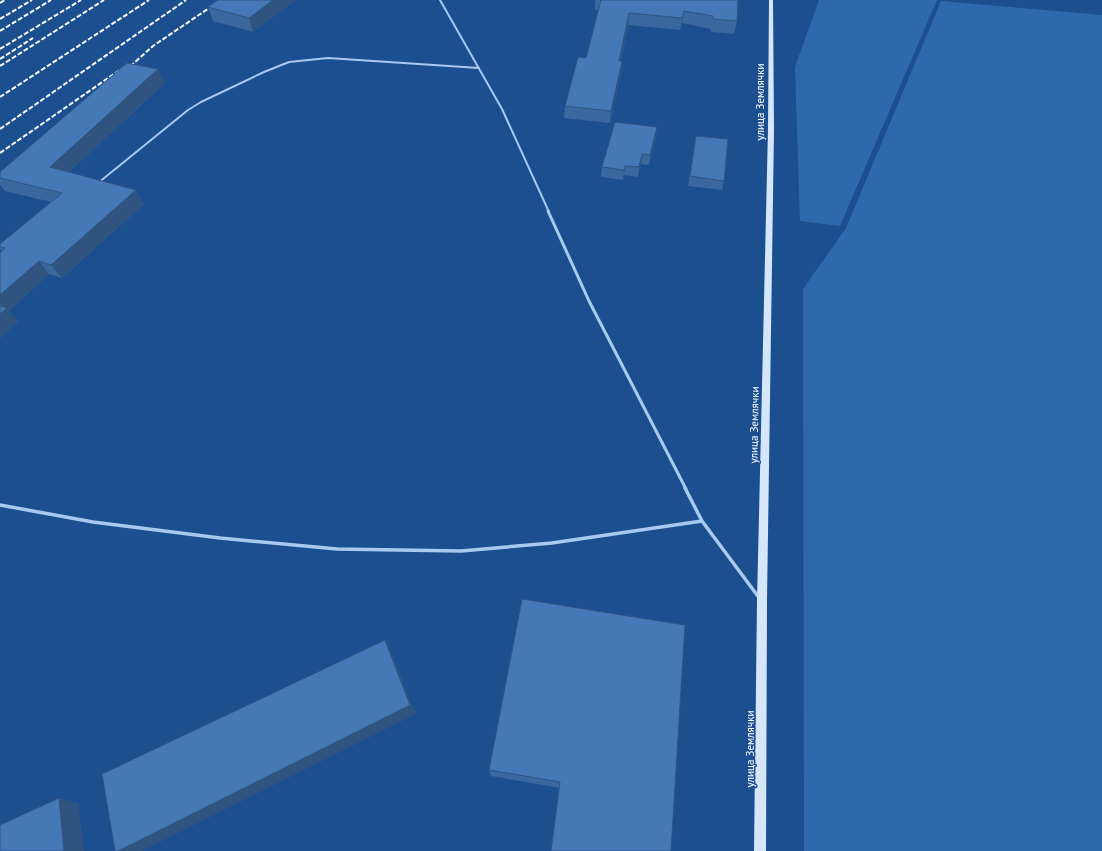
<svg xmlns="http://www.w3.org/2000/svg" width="1102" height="851" font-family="'PT Sans',sans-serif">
  <rect width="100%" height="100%" fill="#1b4f8f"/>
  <!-- green -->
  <path fill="#2e69ad" d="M819 0H937L840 226 800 221 795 67Z
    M941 1 1102 15V851H804L803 289 846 228Z"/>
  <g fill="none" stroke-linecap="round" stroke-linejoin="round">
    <!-- lane-far2 -->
    <path stroke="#a9c9ee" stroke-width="2" d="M440 0 502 109 549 212
      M98 183 188 110 201 102 264 72 289 62 328 58 479 68"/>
    <!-- lane-far1 -->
    <path stroke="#a9c9ee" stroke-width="3" d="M548 211 589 301 686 489"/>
    <!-- lane -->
    <path stroke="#a9c9ee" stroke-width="3.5" d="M685 488 702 521 760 599
      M0 505 93 522 220 538 337 549 461 551 552 543 702 521"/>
    <!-- secondary -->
    <path fill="#d6e6fa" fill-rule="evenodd" d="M769 0H773L774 129 767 601 766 851H754L757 601 768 129Z"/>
    <!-- rail -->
    <path stroke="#fff" stroke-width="2" stroke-dasharray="5 2" stroke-linecap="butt" d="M0 3 5 0
      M0 19 32 0
      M0 31 51 0
      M0 49 81 0
      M0 59 33 38
      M0 66 104 0
      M125 71 153 46 221 0
      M0 97 149 0
      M0 129 186 0
      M0 153 124 67"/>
  </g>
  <!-- wall -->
  <path fill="#3a679d" d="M218 0H295L253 32 213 21 208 7Z
    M595 0H738L737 21 734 34 711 32V29L682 23 680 30 628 25 621 61H622L621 74 610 123 564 118 565 106 586 58 599 10H595Z
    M165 83 69 172 144 204 62 278 49 274 9 311 18 321 0 338V253L2 251 0 249V244L51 202 5 191 0 185V178Z
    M696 136 724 181 722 190 688 186Z
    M656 137 649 165 641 164 638 177 624 175 623 180 601 177 602 167Z
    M685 625 560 788 491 776 489 770Z"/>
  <!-- shaded-wall -->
  <path fill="#305480" d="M273 0H295L253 32 249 18Z
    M684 11 682 23 680 30 682 18Z
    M629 13 628 25 618 74 619 61Z
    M622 61 621 74 610 123 611 111Z
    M158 69 165 83 59 181 50 167Z
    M657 127 656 137 649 165 650 155Z
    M642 154 641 164 638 177 639 167Z
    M625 166 624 175 623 180 624 170Z
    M136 190 144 204 62 278 51 265Z
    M39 261 49 274 9 311 18 321 0 338V295Z
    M385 640 391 651 416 714 142 851H118Z
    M59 798 78 803 84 851H64Z"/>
  <!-- building -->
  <path fill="#4478b7" stroke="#305480" d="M218 0H273L249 18 208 7Z
    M601 0H738L737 21 713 19V16L684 11 682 18 629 13 619 61H622L611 111 565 106 578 57 586 58Z
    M127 63 158 69 50 167 136 190 51 265 39 261 0 295V253L5 248 0 247V244L62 193 0 178V172Z
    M615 122 657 127 650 155 642 154 639 167 625 166 624 170 602 167Z
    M696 136 728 139 724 181 690 176Z
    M0 306 7 308 0 314Z
    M522 599 685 625 671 851H551L560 782 489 770Z
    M385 640 410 705 118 851H115L102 774Z
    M59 798 64 851H0V825Z"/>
  <g text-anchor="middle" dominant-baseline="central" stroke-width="3" stroke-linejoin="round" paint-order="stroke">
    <!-- street labels -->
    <g font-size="11" fill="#fff" stroke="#1b4f8f">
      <text transform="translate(760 102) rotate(-90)">улица Землячки</text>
      <text transform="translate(754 425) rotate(-89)">улица Землячки</text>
      <text transform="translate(750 749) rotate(-90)">улица Землячки</text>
    </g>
  </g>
</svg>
